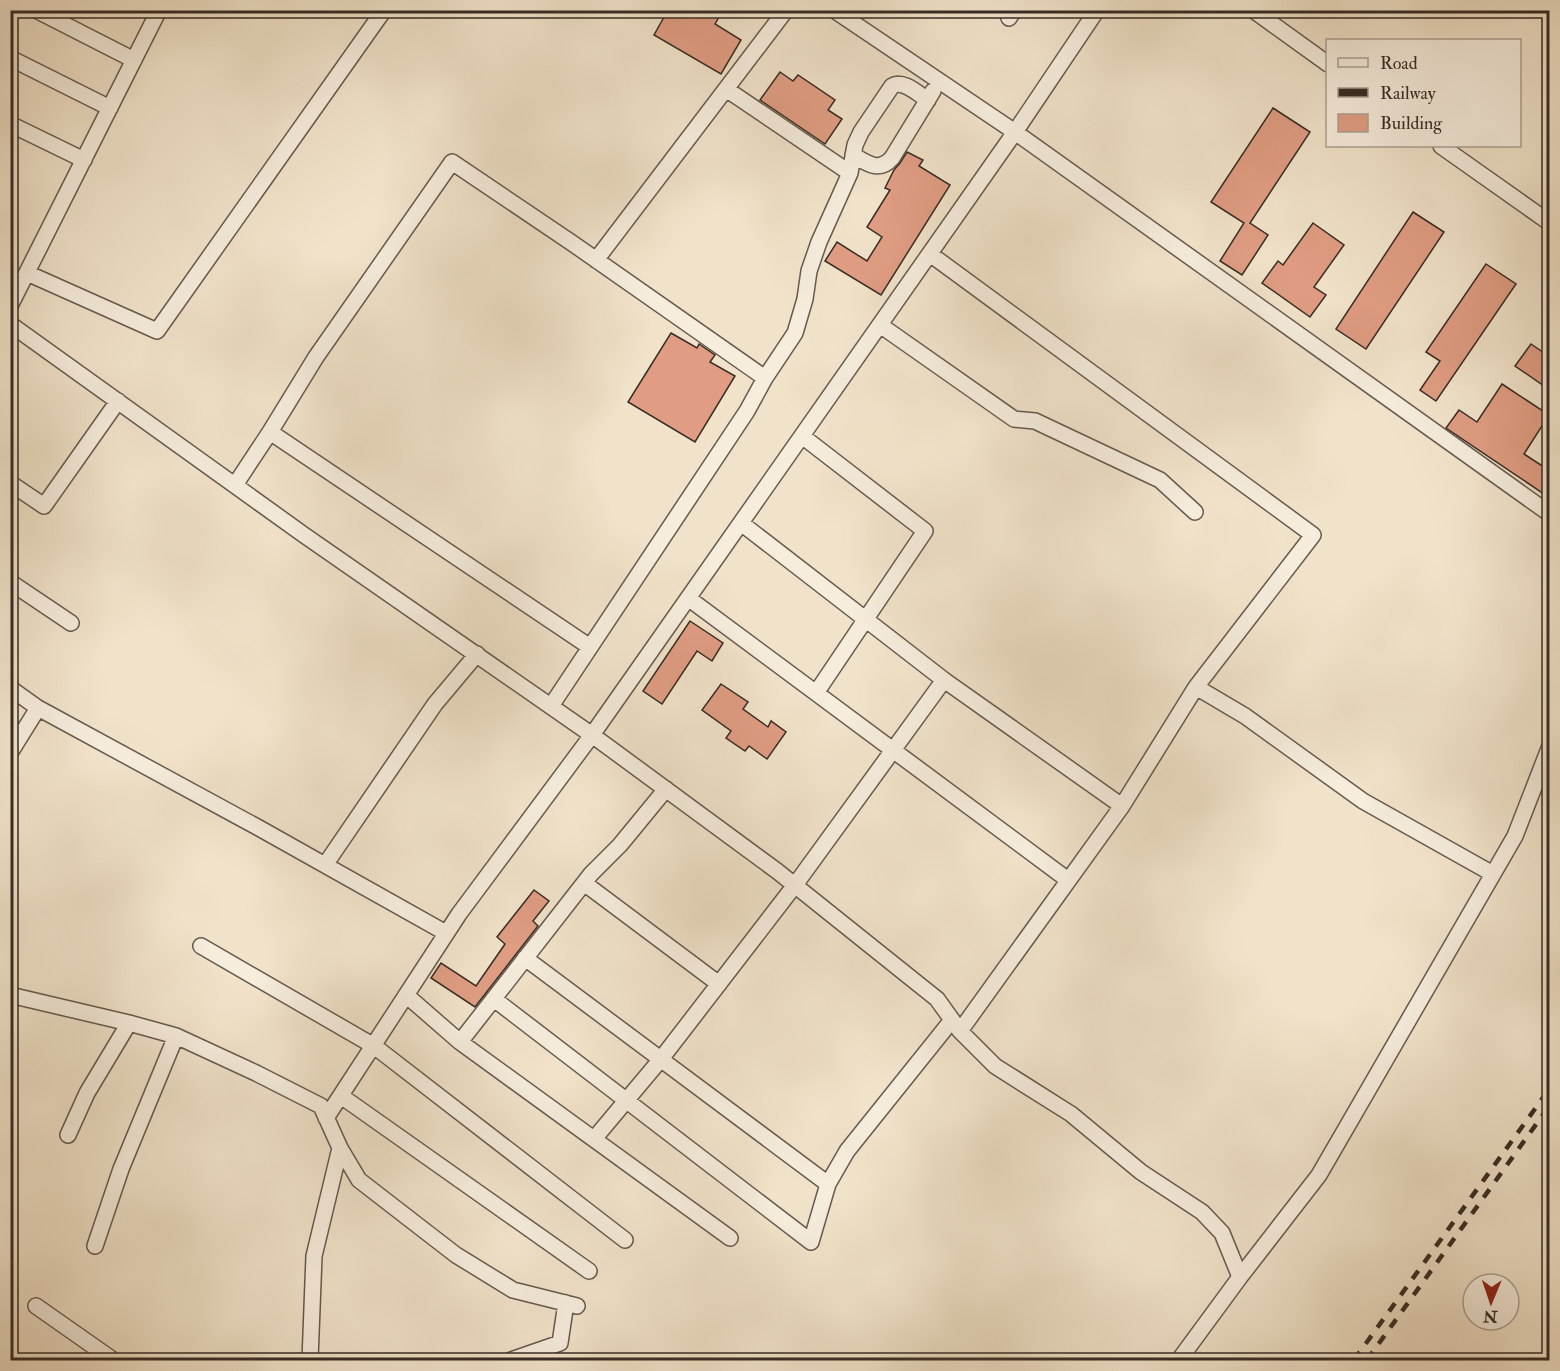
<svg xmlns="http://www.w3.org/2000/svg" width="1560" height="1371" font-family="'IM FELL Double Pica',serif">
  <rect width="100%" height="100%" fill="#f1e3ca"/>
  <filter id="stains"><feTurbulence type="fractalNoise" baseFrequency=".00333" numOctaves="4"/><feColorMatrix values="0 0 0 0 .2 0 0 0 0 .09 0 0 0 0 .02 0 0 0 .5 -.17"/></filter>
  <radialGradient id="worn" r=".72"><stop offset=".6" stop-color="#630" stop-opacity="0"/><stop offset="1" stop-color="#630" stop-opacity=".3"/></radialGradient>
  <!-- building -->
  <path fill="#e09d83" stroke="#372c26" stroke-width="1.5" d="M668 10H723L715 24 741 40 721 74 654 35Z
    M780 72 793 81 798 75 835 100 828 110 842 119 825 144 760 100Z
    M1273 108 1310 132 1250 223 1268 235 1242 275 1220 261 1244 223 1211 202Z
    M907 152 923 160 919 166 950 185 881 295 825 261 837 242 867 261 882 237 867 227 890 190 885 188 894 170 900 163Z
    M1413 212 1444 232 1366 349 1336 329Z
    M1313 223 1344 245 1314 287 1326 295 1310 317 1262 283 1278 261 1283 265Z
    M1486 264 1516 284 1436 401 1420 390 1440 361 1426 352Z
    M671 333 697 348 699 344 715 355 710 362 735 376 695 442 628 402Z
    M1531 344 1550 357V390L1515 366Z
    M1502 384 1549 415 1524 454 1550 471V498L1446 428 1459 410 1477 422Z
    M690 621 723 643 712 661 697 651 662 704 643 691Z
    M721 684 748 702 743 709 768 727 771 721 786 732 767 759 749 746 745 751 726 738 731 731 702 710Z
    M534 890 549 901 533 921 538 926 475 1007 431 978 441 963 476 986 505 944 497 937Z"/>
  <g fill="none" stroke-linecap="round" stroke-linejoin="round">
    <defs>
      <path id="minor" d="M36 10 134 60
        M834 10 1015 132 1550 514
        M1253 10 1328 64
        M1009 18 1014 10
        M10 58 110 108
        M726 89 850 173
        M10 124 84 160
        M1441 146 1550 223
        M853 155C867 163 879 173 892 158L933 91
        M930 254 1313 535 1196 687
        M596 260 786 10
        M27 273 157 331 384 10
        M10 306 159 10
        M10 324 304 535 592 735 777 871 937 999 960 1031 995 1066 1071 1114 1141 1172 1202 1212 1222 1233 1240 1277 1179 1360
        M880 325 1014 419 1035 421 1160 480 1195 512
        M765 378 795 333 805 299 809 271 819 242 850 173 855 145 861 132 892 86C903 79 918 94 928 100
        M270 432 590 647
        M802 436 925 531 816 693
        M10 483 44 506 118 401
        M235 485 270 432 316 357 452 162 572 243 765 378 747 411 551 706
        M741 523 944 680
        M10 582 71 623
        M688 598 1068 880
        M10 688 38 708 10 753
        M38 708 259 828 446 933
        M1122 806 1196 687 1245 716 1363 801 1493 874
        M325 865 435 704 477 654
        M584 883 591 874 620 845 666 789
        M201 946 374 1046 625 1240
        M525 958 828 1184 847 1151 952 1020
        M10 995 129 1023 176 1036 256 1073 321 1106 340 1148 359 1180 456 1255 513 1290 577 1306
        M406 995 460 1042 584 883 719 984
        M494 999 811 1242 828 1184
        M460 1042 730 1238
        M341 1096 589 1271
        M326 1118 459 914 592 735 1015 132 1097 10
        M68 1135 87 1093 129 1023
        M594 1139 661 1059 795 885 944 680 1122 806 960 1031
        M95 1246 121 1169 176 1036
        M1240 1277 1319 1175 1515 836 1550 746
        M36 1306 113 1360
        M310 1360 314 1256 340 1148
        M511 1360 560 1343 566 1303"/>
    </defs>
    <!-- minor casing -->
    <use href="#minor" stroke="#665a4f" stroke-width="18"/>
    <!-- minor -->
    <use href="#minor" stroke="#f6eddd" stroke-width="15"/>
    <!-- rail -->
    <path stroke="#372c26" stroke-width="4.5" stroke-dasharray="10 10" stroke-linecap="butt" d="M1354 1360 1550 1088
      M1367 1360 1550 1105"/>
  </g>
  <!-- margin -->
  <rect width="1560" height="1371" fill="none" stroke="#f1e3ca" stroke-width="36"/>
  <rect x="12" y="12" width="1536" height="1347" fill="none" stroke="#372c26" stroke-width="3"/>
  <rect x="18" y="18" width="1524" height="1335" fill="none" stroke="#372c26" stroke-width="1.5"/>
  <!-- legend -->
  <rect x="1326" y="39" width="195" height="108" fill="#f6eddd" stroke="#aaa094" stroke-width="1.5"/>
  <rect x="1338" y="58" width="30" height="9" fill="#f6eddd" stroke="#aaa094" stroke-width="1.5"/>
  <text x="1380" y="69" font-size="18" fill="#372c26">Road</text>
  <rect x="1338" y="88" width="30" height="9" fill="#372c26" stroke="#aaa094" stroke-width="1.5"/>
  <text x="1380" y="99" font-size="18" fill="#372c26">Railway</text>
  <rect x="1338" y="114" width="30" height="18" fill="#e09d83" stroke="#aaa094" stroke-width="1.5"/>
  <text x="1380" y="129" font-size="18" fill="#372c26">Building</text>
  <!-- north arrow -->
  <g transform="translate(1491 1302) rotate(182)"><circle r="28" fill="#f6eddd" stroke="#aaa094" stroke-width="1.5"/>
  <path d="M0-4.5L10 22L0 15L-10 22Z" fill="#8f2418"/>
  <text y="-9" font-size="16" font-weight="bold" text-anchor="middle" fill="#372c26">N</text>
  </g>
  <rect width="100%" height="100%" filter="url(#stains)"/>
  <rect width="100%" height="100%" fill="url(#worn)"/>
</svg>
